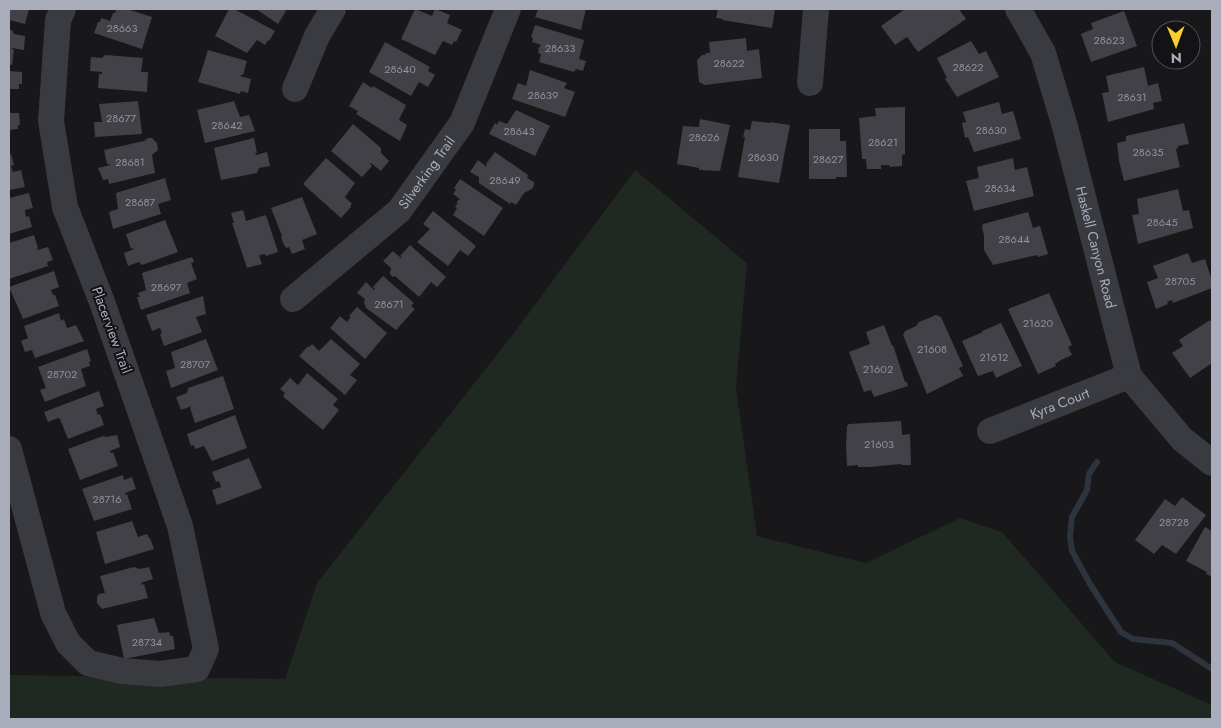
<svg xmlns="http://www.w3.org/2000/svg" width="1221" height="728" font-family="Jost,sans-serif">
  <rect width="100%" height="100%" fill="#18171a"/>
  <!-- green -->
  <path fill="#1f2821" d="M635 170 747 263 736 388 757 536 866 563 960 518 1002 532 1115 662 1212 705V719H9V675L285 679 317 583 514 333Z"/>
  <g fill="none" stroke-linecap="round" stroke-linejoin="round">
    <!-- stream -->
    <path stroke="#2d343e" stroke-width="6" d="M1097 462 1089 474 1087 490 1072 517 1070 536 1072 551 1090 584 1121 632 1133 639 1172 643 1212 669"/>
  </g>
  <!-- building -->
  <path fill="#424147" d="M9 9H29L25 24 9 20Z
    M116 9H127L152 17 142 49 94 33 98 22H100L101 18 110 21 113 13H115Z
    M229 9H234L275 31 269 41 268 40 265 45 257 40 247 53 215 36Z
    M256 9H283L286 11 278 24Z
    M415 9 432 16 435 9 450 15 447 23 462 30 456 42 454 41 452 45 443 41 435 55 401 39Z
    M538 9H586L581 30 535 17Z
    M718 9H775L772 28 722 20 723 19 716 18Z
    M905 9H959L966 19 918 52 907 37 895 45 881 26Z
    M1124 11 1137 46 1091 62 1081 34 1093 29 1091 23Z
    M535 25 584 40 579 59 586 61 583 71 576 69 574 72 539 62 541 54 538 53 539 50 538 49 541 45 532 42 533 38 531 37Z
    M9 30H12L14 34 25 36 24 50 11 48 14 50 12 65 9 64Z
    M746 38 747 51 759 49 762 78 705 85 699 82 697 60 702 55H706L705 53H710L709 42Z
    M971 41 979 54 986 51 999 77 957 97 945 79 947 78 937 58Z
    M385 42 430 67 428 71 435 75 428 87 419 82 411 96 369 72Z
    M208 50 247 61 243 75H241L240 76 251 79 248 93 241 91 240 94 198 82Z
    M105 55 143 58 141 72H148L147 92 98 88 99 74H102V72L90 71 91 57 102 58Z
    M1144 67 1148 86 1158 83 1162 101 1153 103 1154 109 1108 122 1102 93 1109 92 1106 76Z
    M530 70 567 83 564 88 575 92 565 117 512 99 518 83 526 86Z
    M9 71 22 72V84H19V89H9Z
    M363 82 372 88 373 86 406 105 399 120 407 125 400 141 356 114 358 111 349 106Z
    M138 101 142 134 95 137 94 122H102L99 104Z
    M234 101 240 117 249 115 255 131 205 143 197 110Z
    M999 102 1002 114 1013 111 1021 139 974 152 968 137 965 138 962 123 966 122 963 112Z
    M905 107V154L902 155V166L890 167 889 165H881V169H867L866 159H862L859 118 876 116 875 108Z
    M516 110 550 126 535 156 489 134 495 123 497 125 499 121 507 124Z
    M9 113H19L20 125H18V129L9 130Z
    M700 119 730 125 720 171 699 170V168L677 164 683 126 699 127Z
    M752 121 770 123V122L790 125 779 183 738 177 745 137H743L745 129 750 130Z
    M1184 123 1189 144 1178 146V148L1176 149 1180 167 1124 181 1119 161 1117 143 1126 141V136Z
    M353 124 381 148V153L389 161 381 171 371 163 370 164 372 166 362 177 331 151Z
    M809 129H840V141H846L847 177H836V179H809Z
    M148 138H152L157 143 158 150 152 155 155 173 109 184 108 179 103 180 98 168 110 165V164H107L104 150 144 141Z
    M254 138 257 153H255L256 155 267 152 270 166 259 168 257 173 221 180 214 148Z
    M495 152 528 175 527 178 534 182V185L532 189 524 193 516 205 511 202 510 204 479 183V177L470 172 478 160 487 167 486 164Z
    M11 154 14 165 11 166 13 172 21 170 25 187 9 190V155Z
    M326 158 355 183 345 197 352 204 350 206 351 207 341 218 303 184Z
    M1013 158 1015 170 1027 167 1034 196 974 211 966 181 979 178 977 167Z
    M165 178 171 200 158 204 161 214 113 229 109 212 118 209 116 193Z
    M460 179 503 208 484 236 453 215 457 208 455 207 458 203 456 202 460 199 453 194 456 190 454 188Z
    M1178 189 1183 211 1189 210 1193 228 1138 244 1132 215 1139 214 1137 199Z
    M29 193 33 208 25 210 26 217 29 216 32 227 9 234V198Z
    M302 197 317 234 302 240 305 249 292 254 289 247 286 248 284 245 281 237 282 236 271 208Z
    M243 210 246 221 266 215 278 252 266 256 265 254 259 255 262 264 247 268 232 223H234L231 213Z
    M433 211 476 246 468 256 460 250 448 266 417 242 430 229 423 224Z
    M1028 212 1033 228 1040 226 1048 254 1038 257 1037 255 993 265 984 250V236L982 227 983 224Z
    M165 220 178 252 142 265 139 262 128 266 124 253 134 249 133 248 131 249 126 234Z
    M34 235 38 248 37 249V250L48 247 53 260 47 262 48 266 9 279V243Z
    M410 245 446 277 437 287 431 282 419 297 395 276 393 277 390 274 391 268 383 261 393 251 401 258 402 257 400 256Z
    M1188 253 1192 263 1205 259 1212 281V288L1173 303 1172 300 1167 302 1168 304 1156 309 1147 282 1158 278 1153 266Z
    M192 257 194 262 191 263 197 279 187 283 190 293 141 310 137 297H140L138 293 146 290 142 273Z
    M54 271 59 287 51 290 53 295H55L59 306 23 319 9 287Z
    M383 276 414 303 411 306 415 309 396 330 366 308 364 303 365 299 357 293 366 282 374 290 375 289 373 287Z
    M1049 293 1072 345 1068 347 1072 355 1061 360 1055 364 1056 366 1038 374 1008 309Z
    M203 296 206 314 196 317 202 332 164 346 160 334 162 333 160 328 152 331 146 315Z
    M357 307 387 333 365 359 330 328 340 316 347 322 351 317 349 316Z
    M59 313 61 321 64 319 67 328 76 325 84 341 35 358 32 350 25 352 21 341 28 338 24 326Z
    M936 315 941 317 963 366 959 368 963 376 927 394 903 335 905 331 916 326 919 322Z
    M1210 320 1212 324V363L1190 378 1172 353 1183 346 1179 340Z
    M1001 323 1022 366 996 378 993 371 978 376 962 341 983 332 982 331Z
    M884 325 892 346 893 345 905 382H907L908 386 874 397 871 390 864 392 849 352 870 344 866 332Z
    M206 339 218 370 171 388 166 371 175 368 171 352Z
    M331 339 360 364 350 375 357 380 345 395 299 356 308 346 309 347 312 344 319 351Z
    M87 349 91 361 89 362 90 366 81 369 86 386 45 402 40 390 46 388 38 367Z
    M307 373 338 399 333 405 339 410 323 430 286 399 283 396 285 393 280 389 290 378 298 385Z
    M223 376 234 409 195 423 190 408 192 406 181 410 176 397 187 393 188 388Z
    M99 391 104 406 96 409 98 415 100 414 104 425 68 439 60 419 58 418 48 422 44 412Z
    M235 415 247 448 212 461 204 446 195 449 194 445 191 446 187 434Z
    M901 421 902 435 910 434 911 465H901V464L870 467H858V465L847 466 846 447 847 426 849 424Z
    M117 435 120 447 110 451 111 453 113 452 118 466 80 480 68 449 103 436 106 437Z
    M249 458 262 488 217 505 212 490 221 487 219 481 216 482 212 472Z
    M123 475 124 480 132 477 136 489 125 493V495L127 494 132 509 94 521 82 489Z
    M1182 497 1206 515 1176 554 1162 545 1154 554 1135 540 1165 499 1175 506Z
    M132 521 138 537 147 534 149 538H150L154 549 105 564 96 532Z
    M1205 527 1212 531V577L1206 574 1207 572 1186 561Z
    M134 567 139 569 149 567 153 579 141 583 142 585 144 584 148 598 102 609 97 603V597L99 594 105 593 100 576Z
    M154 618 159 633 169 632 170 636H173L175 649 124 659 117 625Z"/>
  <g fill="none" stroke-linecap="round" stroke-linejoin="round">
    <!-- minor -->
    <g stroke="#3a3a41" stroke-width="26">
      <path id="s1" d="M1018 9 1043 53 1064 123 1129 376 1182 439 1212 463"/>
      <path d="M810 83 816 9"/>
      <path d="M295 89 317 36 333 9"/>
      <path id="s2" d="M293 299 399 211 462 123 508 9"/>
      <path id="s3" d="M990 431 1129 376"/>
      <path d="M9 449 53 613 68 643 88 663 122 671 160 674 197 669 206 649 180 526 102 302 65 207 51 121 58 20 63 9"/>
    </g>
  </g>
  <g text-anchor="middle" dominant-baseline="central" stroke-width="4" stroke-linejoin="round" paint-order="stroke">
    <!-- number labels -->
    <g font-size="11" fill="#8f919d">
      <text x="122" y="28">28663</text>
      <text x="1109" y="40">28623</text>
      <text x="560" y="48">28633</text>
      <text x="729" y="63">28622</text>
      <text x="968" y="67">28622</text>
      <text x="400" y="69">28640</text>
      <text x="543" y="95">28639</text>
      <text x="1132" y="97">28631</text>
      <text x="121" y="118">28677</text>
      <text x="227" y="125">28642</text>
      <text x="991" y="130">28630</text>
      <text x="519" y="131">28643</text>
      <text x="704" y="137">28626</text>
      <text x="883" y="142">28621</text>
      <text x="1148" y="152">28635</text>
      <text x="763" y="157">28630</text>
      <text x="828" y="159">28627</text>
      <text x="130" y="162">28681</text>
      <text x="505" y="180">28649</text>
      <text x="1000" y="188">28634</text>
      <text x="140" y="202">28687</text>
      <text x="1162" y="222">28645</text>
      <text x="1014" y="239">28644</text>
      <text x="1180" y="281">28705</text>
      <text x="166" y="287">28697</text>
      <text x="389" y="304">28671</text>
      <text x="1038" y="323">21620</text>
      <text x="932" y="349">21608</text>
      <text x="994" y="357">21612</text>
      <text x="195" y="364">28707</text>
      <text x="878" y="369">21602</text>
      <text x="62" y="374">28702</text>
      <text x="879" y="444">21603</text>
      <text x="107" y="499">28716</text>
      <text x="1174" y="522">28728</text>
      <text x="147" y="642">28734</text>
    </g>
    <!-- street labels -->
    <g font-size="14" fill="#a9acba" stroke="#131215">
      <text stroke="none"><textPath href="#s2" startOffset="185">Silverking Trail</textPath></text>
      <text stroke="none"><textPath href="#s1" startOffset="252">Haskell Canyon Road</textPath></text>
      <text transform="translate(112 330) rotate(70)">Placerview Trail</text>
      <text stroke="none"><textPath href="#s3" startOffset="75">Kyra Court</textPath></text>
    </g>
  </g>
  <!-- border -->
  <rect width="1221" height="728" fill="none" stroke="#a9acba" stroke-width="20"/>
  <!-- north arrow -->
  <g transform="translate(1176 45) rotate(179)"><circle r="24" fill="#131215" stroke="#4f5057"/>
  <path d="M0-4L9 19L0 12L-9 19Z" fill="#f8ce30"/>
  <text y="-8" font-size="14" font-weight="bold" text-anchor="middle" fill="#a9acba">N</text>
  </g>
</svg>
